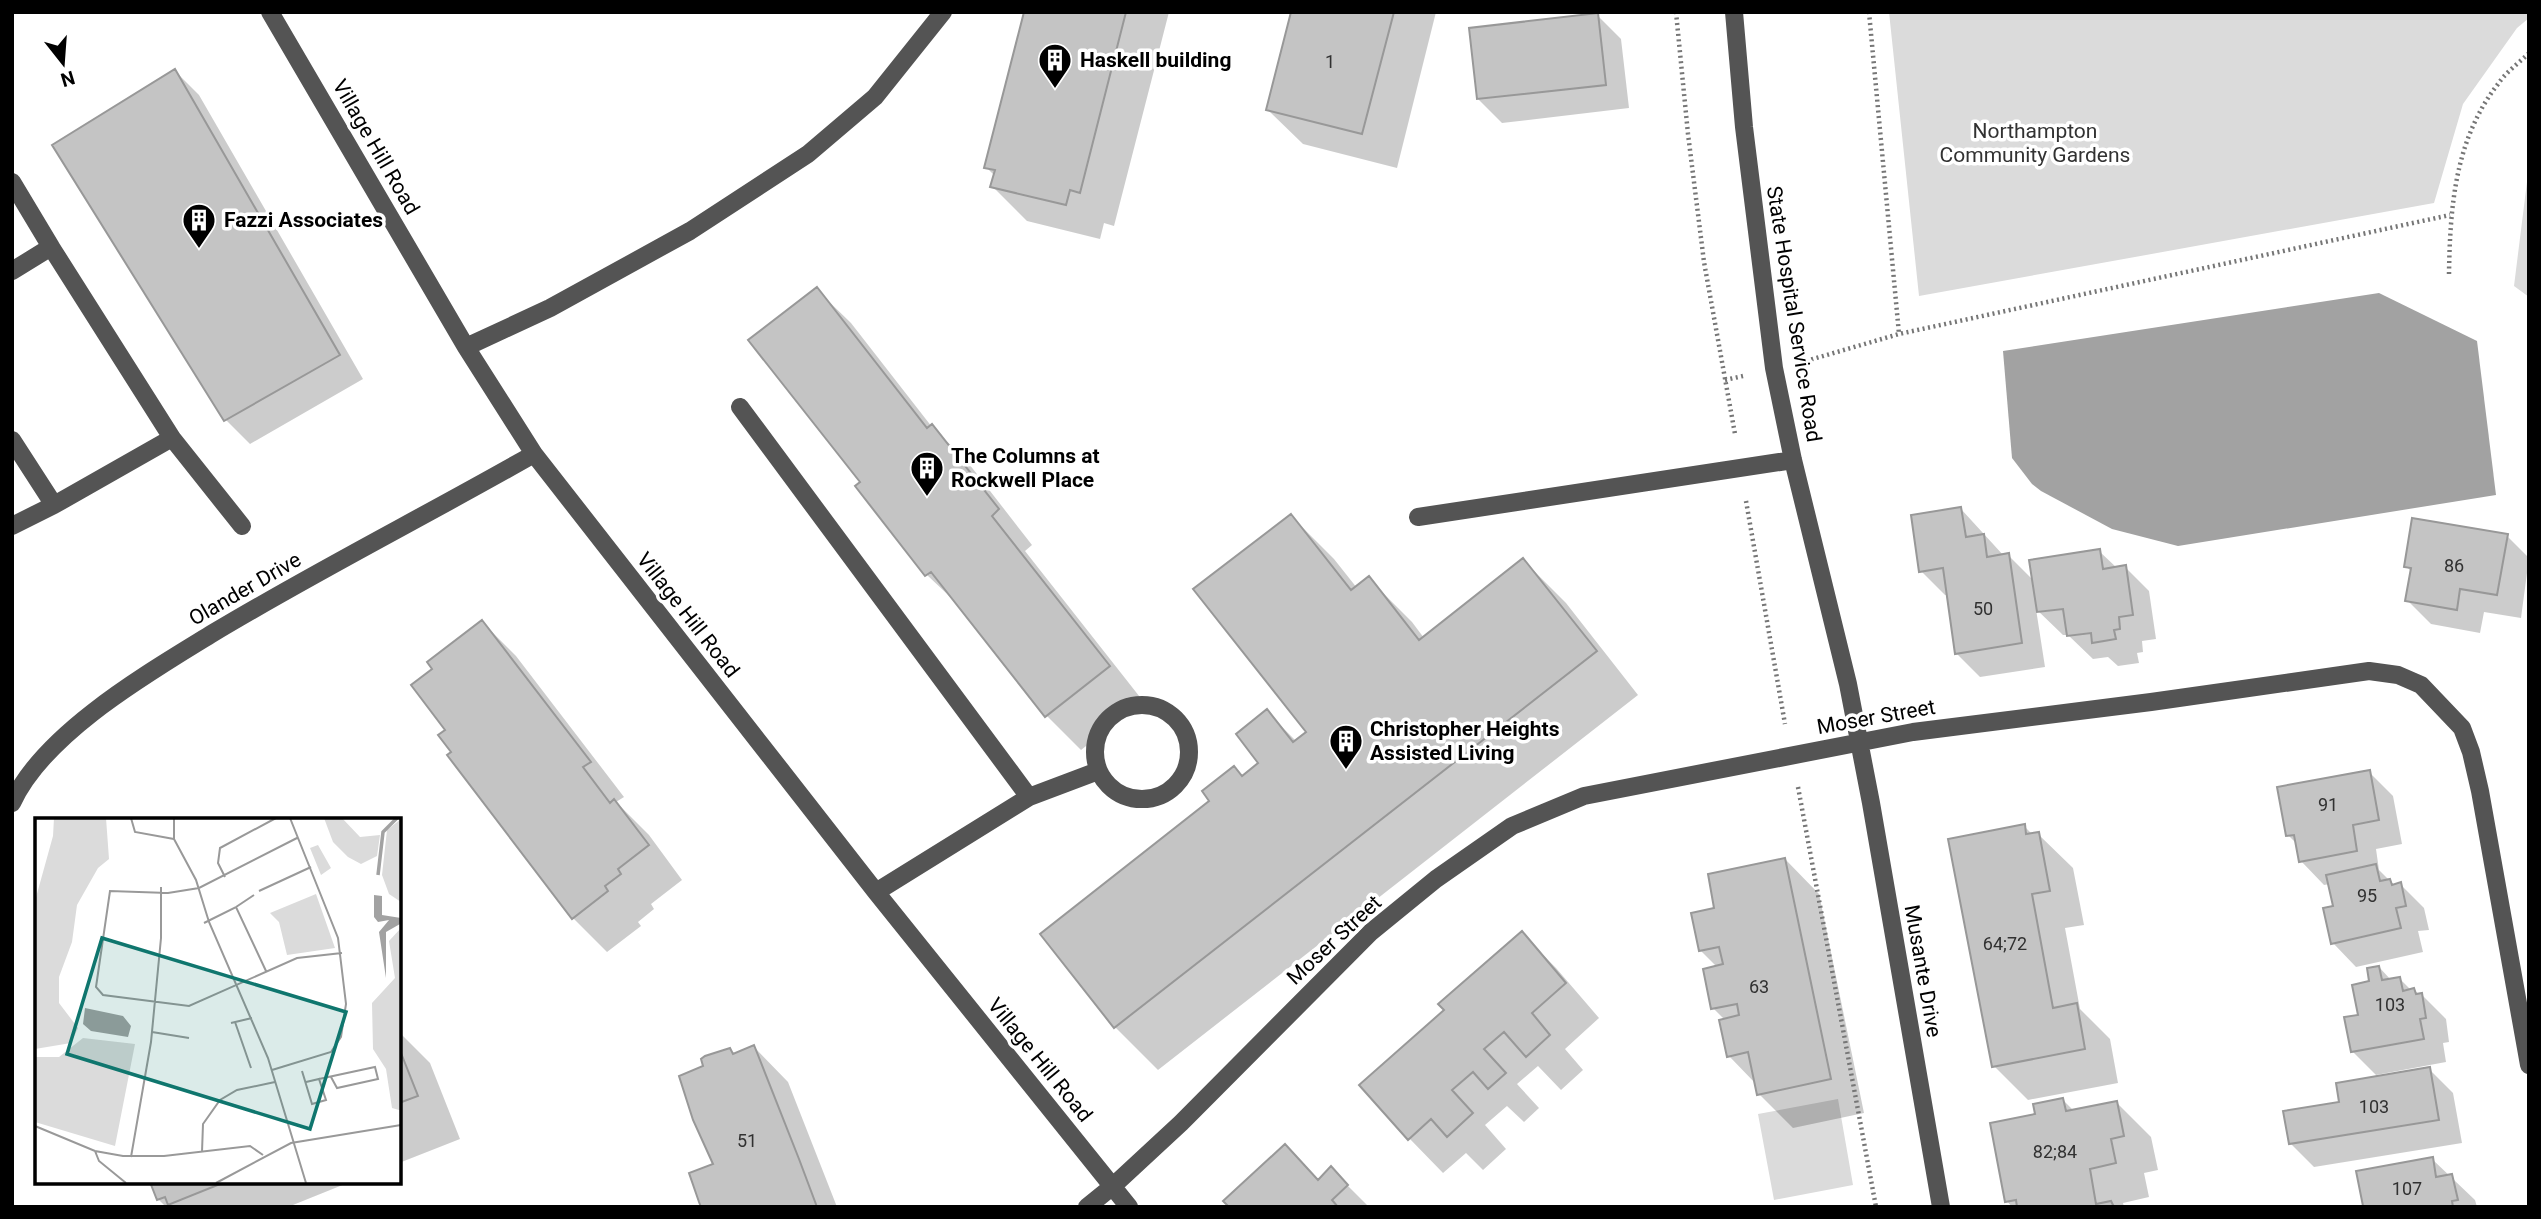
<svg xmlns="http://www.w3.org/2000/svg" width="2541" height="1219" font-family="Roboto,sans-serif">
  <rect width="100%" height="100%" fill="#fff"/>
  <!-- green -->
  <path fill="#dbdbdb" d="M1889 12H2529V18L2517 28 2463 104 2434 203 1919 296Z
    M2529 166V297L2514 286Z
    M1838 1099 1853 1185 1774 1200 1758 1114Z"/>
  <!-- water -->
  <path fill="#a2a2a2" d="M2379 293 2477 341 2496 495 2178 546 2112 529 2041 491 2032 484 2012 458 2003 351Z"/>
  <!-- shadow -->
  <path fill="#0003" d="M1026 12H1169L1114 226 1104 223 1100 239 1027 221 992 186 995 176 986 167Z
    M1293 12H1436L1397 168 1303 144 1268 110Z
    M1597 15 1621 39 1629 108 1502 123 1478 99Z
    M175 71 199 95 363 379 250 444 226 420Z
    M816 289 851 323 932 427 966 460 1032 545 1025 551 1143 701 1081 750 1047 716 962 608 927 575 857 487 862 483Z
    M1961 509 2004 556 2008 555 2035 582 2099 551 2117 568 2125 567 2149 591 2156 639 2142 641 2143 652 2137 653 2139 663 2118 666 2108 657 2093 659 2068 635H2063L2036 609 2045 667 1980 677 1956 653 1948 595H1945L1921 571Z
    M1291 516 1334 559 1357 588 1369 579 1412 622 1424 638 1523 560 1566 603 1638 695 1158 1070 1115 1027 1243 777 1261 763 1267 712 1297 742 1308 733Z
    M2507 536 2529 558 2521 618 2484 612 2480 633 2431 624 2407 600 2412 572 2406 566Z
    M482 622 516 656 624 797 616 802 649 835 682 880 651 904 654 909 638 922 641 926 607 952 573 918 453 752 434 670Z
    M2369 772 2393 796 2402 844 2376 849 2379 870 2395 886 2400 884 2424 908 2429 930 2418 931 2423 952 2356 967 2333 943 2335 907 2330 884 2324 885 2301 861 2298 845 2288 835Z
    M2024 826 2033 835 2038 834 2073 868 2084 925 2065 928 2080 1009 2110 1039 2118 1083 2028 1100 1994 1066Z
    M1785 859 1819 894 1864 1113 1793 1128 1759 1094 1756 1084 1729 1056 1725 1020 1713 1008 1717 967 1700 950 1716 910Z
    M1522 934 1556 968 1599 1018 1565 1049 1583 1070 1561 1090 1538 1066 1517 1084 1539 1108 1524 1122 1507 1106 1485 1125 1506 1149 1483 1170 1466 1153 1443 1173 1409 1138 1447 1010Z
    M2379 967 2391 980 2400 979 2411 990 2422 995 2446 1019 2449 1042 2443 1043 2446 1062 2376 1075 2352 1051 2360 1016Z
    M399 1032 430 1063 460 1139 399 1163Z
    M754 1047 788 1082 837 1207H703L715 1165 705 1067 730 1050 735 1055Z
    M2429 1069 2453 1093 2462 1143 2314 1167 2291 1144Z
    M2063 1100 2074 1111 2117 1103 2151 1137 2158 1170 2144 1173 2149 1197 2123 1203 2124 1207H2012L2007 1201 2037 1115Z
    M1285 1146 1319 1181 1331 1169 1369 1207H1231Z
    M2432 1159 2475 1200 2477 1207H2364Z
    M151 1182H350L288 1207H166L158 1199Z"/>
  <!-- building -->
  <path fill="#c4c4c4" stroke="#989898" stroke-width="2" d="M1024 12H1126L1080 193 1070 190 1066 205 990 187 995 170 984 168Z
    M1291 12H1394L1362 134 1266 110Z
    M1598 13 1606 85 1477 99 1469 28Z
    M175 69 340 355 224 421 52 145Z
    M817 287 927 428 932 424 999 509 992 516 1110 666 1045 717 931 572 925 576 855 486 860 482 748 340Z
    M1961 507 1966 537 1984 534 1987 557 2009 553 2022 643 1955 654 1943 568 1919 572 1911 515Z
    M1291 514 1351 590 1369 576 1419 640 1523 558 1597 651 1114 1028 1040 934 1209 801 1202 791 1234 766 1242 776 1258 763 1236 734 1267 709 1293 742 1306 732 1193 589Z
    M2412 518 2508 534 2497 595 2460 589 2457 610 2405 601 2411 568 2404 567Z
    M2100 549 2103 569 2126 565 2133 615 2119 617 2120 629 2114 630 2116 639 2092 643 2091 633 2067 636 2063 609 2037 612 2029 560Z
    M482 620 591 762 583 767 610 803 614 799 649 845 618 869 621 874 605 886 608 891 572 919 447 755 451 752 438 735 445 730 411 685 432 669 427 662Z
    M2370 770 2379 820 2353 825 2357 851 2299 862 2294 835 2286 836 2277 787Z
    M2025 824 2026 834 2039 832 2050 891 2032 894 2053 1008 2077 1003 2085 1049 1992 1067 1948 839Z
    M1785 858 1831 1079 1757 1095 1748 1052 1727 1057 1719 1020 1739 1015 1737 1004 1711 1009 1703 969 1723 964 1719 947 1699 951 1691 913 1714 908 1708 874Z
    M2376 864 2380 881 2390 879 2392 885 2401 882 2406 906 2396 908 2401 928 2331 944 2323 908 2333 906 2326 875Z
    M1522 931 1566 983 1532 1013 1550 1035 1526 1057 1504 1032 1484 1049 1506 1073 1488 1089 1473 1072 1452 1090 1473 1113 1447 1137 1431 1119 1408 1140 1359 1085 1444 1010 1438 1004Z
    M2379 966 2382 980 2400 977 2403 991 2414 988 2416 994 2422 993 2426 1018 2420 1019 2424 1039 2351 1052 2344 1017 2358 1015 2352 985 2369 981 2367 968Z
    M754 1045 799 1159 817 1207H701L699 1202 689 1173 713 1164 693 1120 679 1076 703 1066 701 1059 705 1056 730 1048 733 1054Z
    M399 1048 418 1096 399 1103Z
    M2430 1067 2439 1120 2289 1144 2283 1111 2339 1102 2336 1083Z
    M2063 1098 2066 1111 2117 1101 2124 1136 2111 1139 2116 1163 2090 1169 2096 1204 2111 1201 2114 1207H2017L2016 1200 2005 1202 1990 1123 2035 1114 2033 1104Z
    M1285 1144 1318 1180 1331 1166 1348 1185 1332 1200 1338 1207H1229L1223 1201Z
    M2433 1157 2436 1177 2452 1174 2458 1200 2452 1201 2453 1207H2358L2363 1206 2356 1171Z
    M150 1182H225L168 1205 165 1197 157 1200Z"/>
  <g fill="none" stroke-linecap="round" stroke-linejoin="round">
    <!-- path -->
    <path stroke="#767676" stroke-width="4.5" stroke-dasharray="2 3.5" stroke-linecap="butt" d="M1676 12 1688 134 1704 262 1735 434
      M1869 12 1899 334
      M2449 274C2450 207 2455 139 2498 84 2506 72 2519 63 2529 53
      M1806 361 1899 334 2450 215
      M1725 380 1743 376
      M1746 501 1785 724
      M1798 787 1876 1207"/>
    <!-- minor -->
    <path stroke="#545454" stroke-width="18" d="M270 12 466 347 534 454 876 892 1129 1207
      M1734 12 1744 127 1774 368 1793 460 1848 684 1871 803 1941 1207
      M12 182 51 247
      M12 271 51 247 172 438 242 526
      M466 347 550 308 690 231 808 154 875 97 943 12
      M740 407 1029 797
      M12 440 54 505 172 438
      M1418 517 1793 460
      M12 526 54 505
      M1095 752a47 47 0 1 1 94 0a47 47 0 1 1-94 0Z
      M12 803C44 733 148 673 213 633 318 570 427 515 534 454
      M876 892 1029 797 1098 771
      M1087 1207 1113 1186 1181 1123 1371 932 1436 879 1512 826 1584 796 1913 732 2151 702 2369 671 2398 675 2421 685 2462 728 2471 752 2480 791 2529 1065"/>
  </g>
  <!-- icons -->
  <defs>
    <symbol id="building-pin" viewBox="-11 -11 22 30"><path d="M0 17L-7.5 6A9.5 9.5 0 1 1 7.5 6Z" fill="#000" stroke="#fff"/><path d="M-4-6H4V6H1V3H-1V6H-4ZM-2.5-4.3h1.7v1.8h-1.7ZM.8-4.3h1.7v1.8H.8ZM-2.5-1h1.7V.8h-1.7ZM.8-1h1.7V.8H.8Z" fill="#fff"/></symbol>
  </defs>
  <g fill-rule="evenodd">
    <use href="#building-pin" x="1036" y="41" width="38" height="52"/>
    <use href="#building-pin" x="180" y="201" width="38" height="52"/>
    <use href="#building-pin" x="908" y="449" width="38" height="52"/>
    <use href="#building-pin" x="1327" y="722" width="38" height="52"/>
  </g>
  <g text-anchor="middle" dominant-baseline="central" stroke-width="7" stroke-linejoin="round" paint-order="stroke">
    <!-- number labels -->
    <g font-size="18" fill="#313131">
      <text x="1330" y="61">1</text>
      <text x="2454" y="565">86</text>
      <text x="1983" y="608">50</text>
      <text x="2328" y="804">91</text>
      <text x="2367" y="895">95</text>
      <text x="2005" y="943">64;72</text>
      <text x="1759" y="986">63</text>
      <text x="2390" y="1004">103</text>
      <text x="2374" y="1106">103</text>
      <text x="747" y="1140">51</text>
      <text x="2055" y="1151">82;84</text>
      <text x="2407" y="1188">107</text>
    </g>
    <!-- poi labels -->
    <g font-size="21" font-weight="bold" fill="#000" stroke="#fff" text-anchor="start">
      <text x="1080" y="60">Haskell building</text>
      <text x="224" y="220">Fazzi Associates</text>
      <text x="951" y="456">The Columns at<tspan x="951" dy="24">Rockwell Place</tspan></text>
      <text x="1370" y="729">Christopher Heights<tspan x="1370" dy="24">Assisted Living</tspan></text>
    </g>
    <!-- park labels -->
    <g font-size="21" fill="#323232" stroke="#fff">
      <text x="2035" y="131">Northampton<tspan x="2035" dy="24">Community Gardens</tspan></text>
    </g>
    <!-- street labels -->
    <g font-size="21" fill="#000" stroke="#fff">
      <text transform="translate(376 147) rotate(60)">Village Hill Road</text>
      <text transform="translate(1794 314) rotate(81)">State Hospital Service Road</text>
      <text transform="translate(245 589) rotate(-30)">Olander Drive</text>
      <text transform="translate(688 615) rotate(52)">Village Hill Road</text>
      <text transform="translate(1876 717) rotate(-10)">Moser Street</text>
      <text transform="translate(1334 940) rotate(-43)">Moser Street</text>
      <text transform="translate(1923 971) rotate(80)">Musante Drive</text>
      <text transform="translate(1040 1060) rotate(51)">Village Hill Road</text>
    </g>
  </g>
  <!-- overview -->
  <g transform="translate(35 818)">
    <rect width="366" height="366" fill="#fff"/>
    <path d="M19 0H71L74 41 63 50 42 87 37 124 24 159V185L43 210 36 225 0 231V83L18 18ZM289 0H307L325 19 345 17 342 38 326 46 313 39 298 24ZM366 1V84L354 76 347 57 352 12ZM283 27 296 50 286 57 275 30ZM281 76 300 130 252 137 244 104 235 95ZM366 110V292H364L357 290 351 251 338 231 337 185 360 160 354 123ZM48 220 100 226 80 328 0 304V239H24Z" fill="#dbdbdb"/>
    <path d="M339 77 347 78V97L366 100 365 106 351 114V160L344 114 354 102 343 104 339 99ZM50 190 88 198 96 208 93 219 56 213 48 206Z" fill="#a2a2a2"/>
    <path fill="none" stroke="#a2a2a2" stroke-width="3.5" d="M343 57 348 14 362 0"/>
    <path fill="none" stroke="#999" stroke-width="2" d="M96 0 100 14 139 21V0M262 20 164 70 133 75 75 73 61 169 68 177 154 188 262 140 307 135M139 21 161 62 174 104 233 240 271 365M190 59 183 45 185 30 241 0M224 73 276 49M201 89 219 77M169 105 201 89 231 153M200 204 216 250M196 205 217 200M117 214 154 220M237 252 296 234 306 219 311 186 303 120 255 0M267 253 277 286 291 282 284 261 271 264M284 261 340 249 343 261 302 270 296 259M0 308 60 333 88 338H129L215 328 228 337M60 333 64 343 91 365M167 334 168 306 185 282 202 272 240 264M96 339 116 224 126 120V69M181 365 256 325 366 307"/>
    <path fill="#0f766e" fill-opacity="0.15" stroke="#0f766e" stroke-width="3.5" d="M67 120 311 194 275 311 32 236Z"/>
    <rect width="366" height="366" fill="none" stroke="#000" stroke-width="3.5"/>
  </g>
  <!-- border -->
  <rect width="2541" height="1219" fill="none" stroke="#000000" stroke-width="28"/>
  <!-- north arrow -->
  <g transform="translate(63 63) rotate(163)" stroke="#ffffff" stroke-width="5" paint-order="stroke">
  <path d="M0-5L12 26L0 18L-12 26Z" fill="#000000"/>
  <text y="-10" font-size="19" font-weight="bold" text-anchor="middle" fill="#000000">N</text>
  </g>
</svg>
